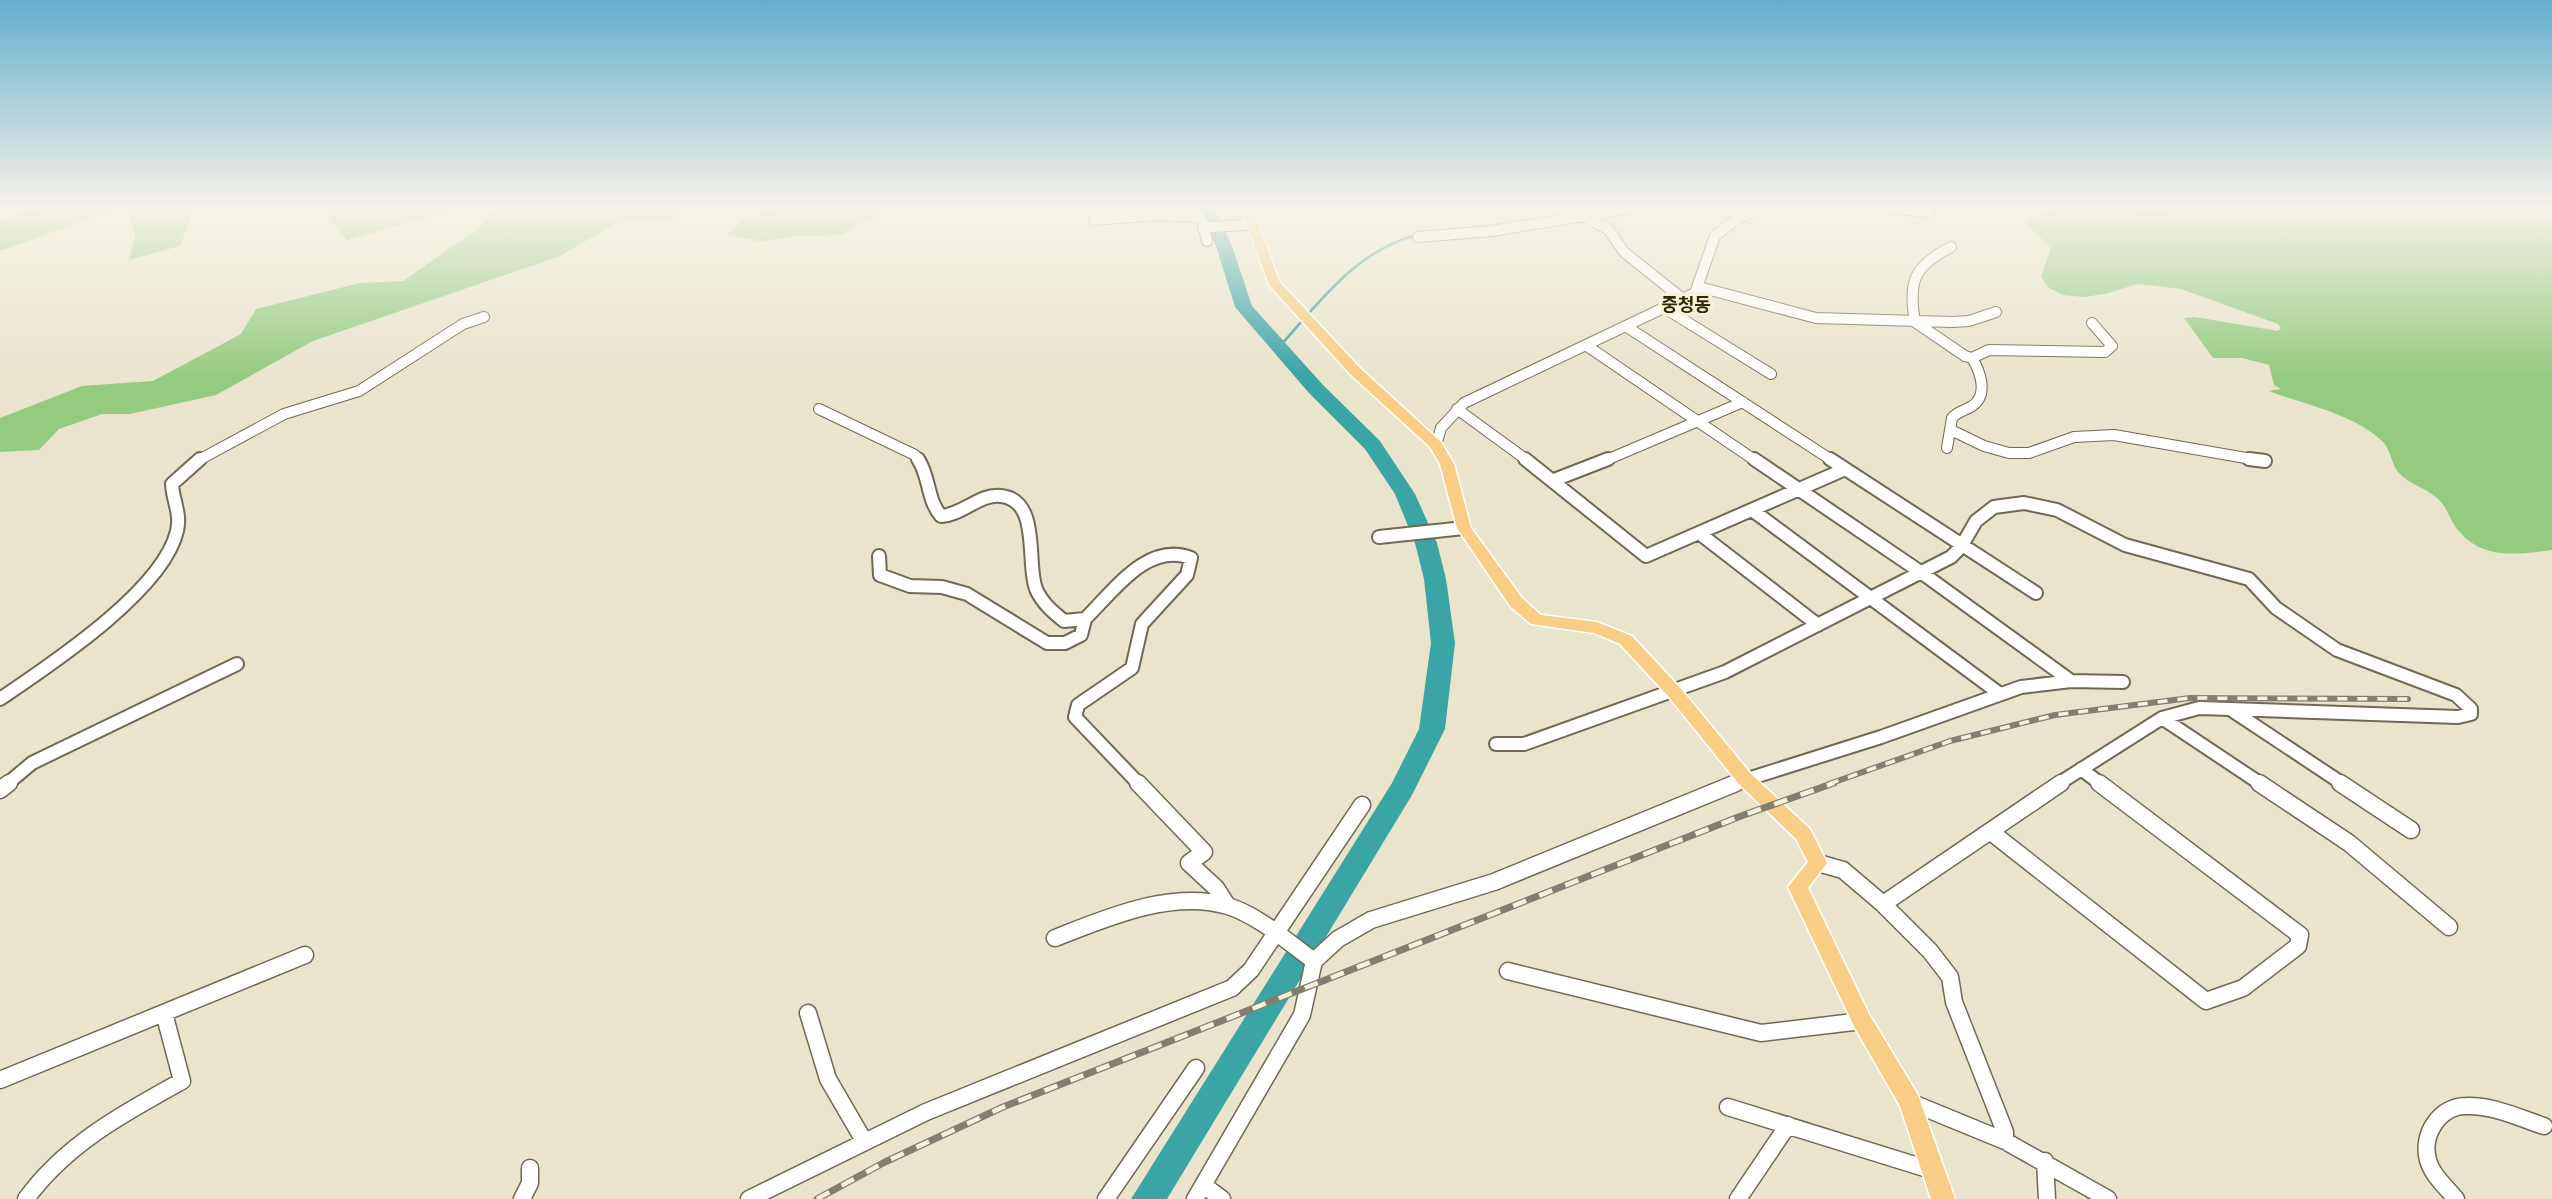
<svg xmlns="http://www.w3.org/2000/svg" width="2552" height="1199" font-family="Montserrat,'Noto Sans KR',sans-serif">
  <rect width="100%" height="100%" fill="#eae4cd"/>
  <!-- green -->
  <path fill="#95cb81" d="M43 207H122L0 251V221Z
    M127 207H195L180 246 129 260 135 236Z
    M327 207H464L347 240 331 222Z
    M498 207H679L677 218 618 222 560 256 313 341 216 395 130 414H102L59 429 39 450 0 452V418L82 386 153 381 241 334 256 309 360 283 403 281 479 228Z
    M779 207H890L841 235 792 236 762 242 727 234 745 219Z
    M2050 207H2134L2161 215 2166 207H2552V550C2518 554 2483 561 2458 530 2450 521 2448 508 2438 499 2427 488 2409 485 2398 472 2391 463 2391 449 2381 440 2351 413 2305 405 2269 391L2281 389 2274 385 2269 365 2242 358H2213L2184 318 2195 317 2278 331 2281 328 2278 324 2181 289 2137 284 2105 294 2084 297 2063 295 2049 288 2041 277 2051 248 2025 223 2030 218 2049 213Z"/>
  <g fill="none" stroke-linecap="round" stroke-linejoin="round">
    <!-- stream -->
    <path stroke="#3ba4a5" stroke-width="2.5" d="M1279 347C1320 302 1355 251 1417 235"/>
    <!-- river -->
    <path fill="#3ba4a5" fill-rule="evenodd" d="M1198 207H1214L1232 246 1252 306 1323 385 1380 441 1415 494 1437 543 1446 579 1455 643 1445 729 1412 795 1167 1199H1131L1392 783 1419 729 1431 643 1424 579 1415 543 1395 494 1365 449 1309 393 1235 307 1216 246Z"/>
    <defs>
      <path id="minor-far2" d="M1190 207 1202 220 1207 241
        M1879 207 1929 212
        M1581 215 1608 229 1624 252 1684 300
        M1094 220 1156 215 1200 217
        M1203 228 1253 224
        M1418 237 1492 231 1638 207
        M1951 247C1914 266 1908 281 1915 322L1965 356 1972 358 1989 350 2105 352 2112 346 2092 323
        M1699 287 1816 318 1952 322 1969 321 1996 312
        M1666 309 1771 374
        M1627 327 1833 461
        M1587 346 1756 461
        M819 409 915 455 919 461
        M1457 409 1528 461
        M1953 431 1984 446 2009 453H2029L2074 437 2114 435 2263 461
        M1436 445 1441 428 1464 403 1695 293 1715 236 1734 221 1762 207
        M1947 448 1952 418C1958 411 1965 411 1972 406 1989 395 1980 371 1972 358
        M197 461 284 414 359 391 463 324 484 317
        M1604 461 1743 402"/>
      <path id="minor-far1" d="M918 459C930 477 927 500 941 516 963 515 980 493 1001 496 1041 500 1026 564 1036 589 1042 603 1053 612 1064 621L1085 619C1113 592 1147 541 1191 558L1187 575 1142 624 1132 668 1078 705 1075 717 1139 784
        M1525 459 1646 556 1843 470
        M1754 459 1922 573 2071 681
        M1830 459 2036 593
        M2249 459 2265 461
        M1554 480 1608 459
        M1752 510 2000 694
        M1699 533 1818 625
        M1379 537 1464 528
        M879 556 880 575 910 586 942 587 967 594 1047 643H1065L1081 635 1085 619
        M0 699C50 665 163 591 177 531 181 512 173 502 172 484L200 459
        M2162 718 2261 784
        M1496 744H1524L1725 672 1951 557 1961 547 1976 521 1994 507 2024 503 2057 510 2125 545 2249 579 2276 608 2337 650 2456 695 2471 709V714L2458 717 2230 709
        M2081 769 2101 784
        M7 784 32 763 237 664
        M1732 784 1881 737 2021 687 2071 681 2123 682
        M2058 784 2162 718 2199 708 2230 709 2343 784"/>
      <path id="minor" d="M1138 783 1204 852 1189 863 1216 888 1227 905
        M2259 783 2349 843 2449 927
        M2340 783 2411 830
        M0 790 9 783
        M1991 832 2206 1001 2243 988 2298 946 2300 935 2099 783
        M1818 863 1843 870 1883 904 2061 783
        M1883 904 1930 951 1950 977 1954 1002 2005 1132V1141
        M1055 938C1106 918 1172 889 1228 906 1259 916 1288 942 1314 961
        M1508 971 1761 1033 1862 1021
        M808 1013 828 1079 863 1139
        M0 1080 305 955
        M1910 1102 2005 1141 2108 1199
        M1728 1107 1931 1170
        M2045 1161 2047 1199
        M1203 1185 1222 1199
        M26 1199C66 1144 124 1113 182 1081L164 1013
        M522 1199 530 1183V1168
        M749 1199 926 1112 1232 988 1251 970 1362 805
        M1106 1199 1196 1068
        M1195 1199 1302 1015 1314 961 1338 939 1371 920 1494 882 1736 783
        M1738 1199 1788 1125
        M2456 1199C2446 1187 2432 1175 2428 1160 2421 1134 2440 1106 2466 1106 2493 1105 2519 1118 2544 1126"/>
      <path id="major" d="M1241 207H1252L1279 281 1360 368 1441 442 1454 464 1471 528 1522 598 1541 615 1597 622 1632 636 1681 689 1751 774 1810 829 1827 863 1808 888 1869 1014 1918 1095 1955 1199H1931L1900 1106 1855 1028 1788 887 1808 862 1796 839 1739 784 1669 697 1620 644 1594 633 1531 624 1510 606 1457 528 1440 464 1430 447 1350 374 1269 285Z"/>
    </defs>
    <!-- minor-far2 casing -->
    <use href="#minor-far2" stroke="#6f6955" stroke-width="12"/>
    <!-- minor-far1 casing -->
    <use href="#minor-far1" stroke="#6f6955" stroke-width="16"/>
    <!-- minor casing -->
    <use href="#minor" stroke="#6f6955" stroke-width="19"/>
    <!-- major casing -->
    <use href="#major" stroke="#fff" stroke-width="3"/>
    <!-- minor-far2 -->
    <use href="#minor-far2" stroke="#fff" stroke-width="10"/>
    <!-- minor-far1 -->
    <use href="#minor-far1" stroke="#fff" stroke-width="12"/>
    <!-- minor -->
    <use href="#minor" stroke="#fff" stroke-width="16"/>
    <!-- major -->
    <use href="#major" fill="#f8cd85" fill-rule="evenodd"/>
    <defs>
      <path id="rail-far1" d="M1829 784 1950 741 2055 715 2190 698 2408 699"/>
      <path id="rail" d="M817 1199 885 1162 1003 1107 1741 816 1834 783"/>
    </defs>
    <!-- rail-far1 casing -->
    <use href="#rail-far1" stroke="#837f70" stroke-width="6"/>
    <!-- rail casing -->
    <use href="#rail" stroke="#837f70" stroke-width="7"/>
    <!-- rail-far1 -->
    <use href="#rail-far1" stroke="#f8f1da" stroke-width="3.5" stroke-dasharray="10" stroke-linecap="butt"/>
    <!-- rail -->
    <use href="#rail" stroke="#f8f1da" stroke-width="4.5" stroke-dasharray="14" stroke-linecap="butt"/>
  </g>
  <!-- sky -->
  <linearGradient id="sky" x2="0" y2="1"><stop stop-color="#63aecd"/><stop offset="0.55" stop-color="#f6f3e8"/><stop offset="1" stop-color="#f6f3e8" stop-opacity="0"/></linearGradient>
  <rect width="2552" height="375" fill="url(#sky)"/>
  <g text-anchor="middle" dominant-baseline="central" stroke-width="7" stroke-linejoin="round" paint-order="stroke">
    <!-- far-quarter labels -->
    <g font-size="18" font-weight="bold" fill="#2c2c02" stroke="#f8f1da">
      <text x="1686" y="305">중청동</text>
    </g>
  </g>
</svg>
